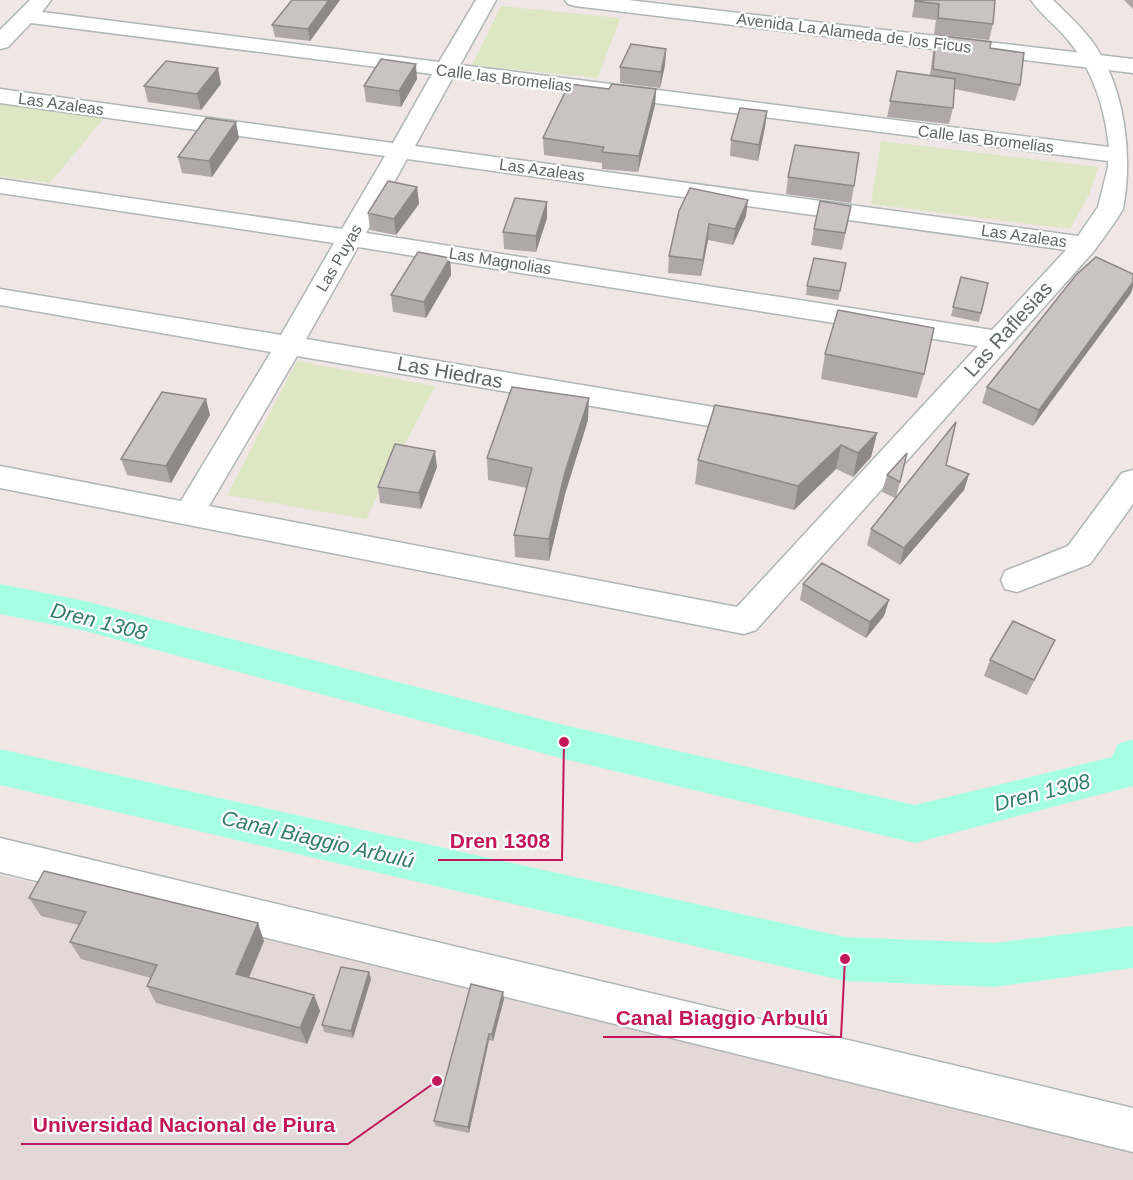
<svg xmlns="http://www.w3.org/2000/svg" width="1133" height="1180" font-family="Helvetica,sans-serif">
  <rect width="100%" height="100%" fill="#f0e6e6"/>
  <!-- education -->
  <path fill="#e3d7d7" d="M0 875 613 1016 1133 1146V1180H0Z"/>
  <!-- green -->
  <path fill="#dee7c3" d="M501 6 620 18 598 78 472 65Z
    M0 103 105 117 50 183 0 176Z
    M881 141 1098 167 1089 195 1070 229 871 204Z
    M297 361 435 386 366 519 227 495Z"/>
  <g fill="none" stroke-linecap="round" stroke-linejoin="round">
    <!-- canal -->
    <path fill="#a7ffe3" fill-rule="evenodd" d="M0 584 85 601 564 725 915 805 1112 757 1118 744 1133 739V786L915 843 564 759 85 631 0 614Z
      M0 749 845 937 994 943 1133 926V968L994 987 845 981 0 785Z"/>
    <defs>
      <path id="street" d="M30 0H51L42 12 439 62 476 0H496L460 65 1109 147C1105 109 1093 70 1068 40 1057 26 1041 15 1031 0H1053C1067 14 1082 27 1094 44 1125 88 1133 156 1123 209 1115 223 1104 237 1094 251L756 630 744 634 0 488V466L181 501 271 352 0 305V289L281 335 334 243 0 193V179L342 229 385 156 0 103V89L393 143 432 74 31 23 8 47 0 49V30ZM453 77 1108 161V167L1098 207 1078 236 415 146ZM407 159 1066 250 992 330 366 233ZM358 247 978 346 737 607 209 506 297 356 756 434 766 431 771 424 766 417 756 414 306 339Z
        M1133 470V504L1090 564 1017 592 1005 589 1001 580 1005 571 1068 546 1122 473Z"/>
      <path id="secondary" d="M565 0H628L1133 59V73L575 6 568 4Z
        M0 838 1133 1108V1152L0 872Z"/>
    </defs>
    <!-- street casing -->
    <use href="#street" stroke="#afb6b5" stroke-width="3"/>
    <!-- secondary casing -->
    <use href="#secondary" stroke="#aeb6b5" stroke-width="3"/>
    <!-- street -->
    <use href="#street" fill="#fff" fill-rule="evenodd"/>
    <!-- secondary -->
    <use href="#secondary" fill="#fff" fill-rule="evenodd"/>
  </g>
  <!-- wall -->
  <path fill="#afa7a8" d="M292 0H340L310 41 275 37 272 25Z
    M915 0H995L993 24 989 40 934 34 936 20 912 17Z
    M1124 0H1133V9Z
    M936 35 990 48 1020 85 1015 101 954 89 953 108 949 124 887 117 897 71 930 76 933 51Z
    M666 49 665 65 660 88 620 83V67Z
    M417 79 401 107 366 102 364 86Z
    M221 84 201 110 148 102 144 86Z
    M609 89H656L655 105 638 172 602 169V163L544 155 543 138Z
    M767 111 765 127 758 161 730 156 731 140Z
    M239 138 212 177 182 173 178 157Z
    M788 177 854 186 851 203 786 194Z
    M417 187 419 204 396 235 370 230 368 213Z
    M547 202V218L536 252 504 249 503 232Z
    M851 206 842 250 811 245 814 229Z
    M679 211 746 216 733 245 708 240 701 276 668 273 669 256Z
    M450 258 451 275 426 318 393 312 391 295Z
    M846 263 838 300 806 295 807 286Z
    M961 277 981 313 979 322 951 316Z
    M1131 293 1033 426 982 403 987 387Z
    M825 354 924 374 917 398 821 379Z
    M210 415 171 483 127 475 121 459Z
    M588 420 565 494 549 561 515 557 514 535 527 488 488 480 487 458Z
    M877 433 871 457 853 477 836 469 794 510 695 484 698 460Z
    M946 465 969 474 964 490 900 565 867 545 871 529 895 498 882 492 887 475 900 482 896 497Z
    M437 467 421 509 380 503 378 487Z
    M803 584 889 600 884 616 866 638 800 600Z
    M1055 640 1027 695 984 676 990 660Z
    M29 898 264 941 249 978 314 995 320 1011 307 1044 156 1003 147 986 151 978 81 959 70 942 79 925 41 916Z
    M371 979 353 1038 324 1032 322 1025Z
    M504 999 493 1041 489 1040 469 1133 436 1126 434 1121Z"/>
  <!-- shaded-wall -->
  <path fill="#8e8888" d="M329 0H340L310 41 308 29Z
    M666 49 665 65 660 88 661 72Z
    M416 64 417 79 401 107 399 91Z
    M218 68 221 84 201 110 197 94Z
    M656 89 655 105 638 172 639 156Z
    M767 111 765 127 758 161 759 145Z
    M236 122 239 138 212 177 209 161Z
    M417 187 419 204 396 235 394 219Z
    M748 200 746 216 733 245 735 229Z
    M547 202V218L536 252V236Z
    M709 224 708 240 701 276 703 260Z
    M450 258 451 275 426 318 424 302Z
    M1133 282V287L1131 293 1033 426 1039 410Z
    M589 398 588 420 565 494 549 561V539L565 472Z
    M206 399 210 415 171 483 166 466Z
    M877 433 871 457 853 477 858 453Z
    M841 445 836 469 794 510 798 486Z
    M435 451 437 467 421 509 419 493Z
    M969 474 964 490 900 565 904 548Z
    M889 600 884 616 866 638 870 622Z
    M258 923 264 941 243 991 236 974Z
    M369 972 371 979 353 1038 351 1031Z
    M503 992 504 999 493 1041 492 1034Z
    M314 995 320 1011 307 1044 300 1028Z
    M489 1034V1040L469 1133 468 1127Z"/>
  <!-- building -->
  <path fill="#cbc2c3" stroke="#8e8888" stroke-width="1.5" d="M292 0H329L308 29 272 25Z
    M915 0H995L993 24 938 18 939 4 915 1Z
    M936 35 991 42 990 48 1024 53 1020 85 933 69Z
    M631 44 666 49 661 72 620 67Z
    M381 59 416 64 399 91 364 86Z
    M166 61 218 68 197 94 144 86Z
    M897 71 955 79 953 108 890 101Z
    M569 84 609 89 612 84 656 89 639 156 602 152 604 147 543 138Z
    M740 108 767 111 759 145 731 140Z
    M206 118 236 122 209 161 178 157Z
    M795 145 859 153 854 186 788 177Z
    M388 181 417 187 394 219 368 213Z
    M690 188 748 200 735 229 709 224 703 260 669 256 679 211Z
    M515 198 547 202 536 236 503 232Z
    M820 201 851 206 845 233 814 229Z
    M418 252 450 258 424 302 391 295Z
    M1096 257 1133 274V282L1039 410 987 387 1076 275Z
    M814 258 846 263 840 291 807 286Z
    M961 277 988 283 981 313 953 307Z
    M838 310 934 328 924 374 825 354Z
    M512 387 589 398 565 472 549 539 514 535 532 468 487 458Z
    M162 392 206 399 166 466 121 459Z
    M715 405 877 433 858 453 841 445 798 486 698 460Z
    M956 422 946 465 969 474 904 548 871 529Z
    M395 444 435 451 419 493 378 487Z
    M907 453 900 482 887 475Z
    M822 563 889 600 870 622 803 584Z
    M1013 621 1055 640 1034 680 990 660Z
    M44 871 258 923 236 974 314 995 300 1028 147 986 157 965 70 942 86 912 29 898Z
    M341 967 369 972 351 1031 322 1025Z
    M471 984 503 992 492 1034H489L468 1127 434 1121Z"/>
  <g text-anchor="middle" dominant-baseline="central" stroke-width="4.5" stroke-linejoin="round" paint-order="stroke">
    <!-- far-street labels -->
    <g font-size="16" fill="#5e6665" stroke="#fff">
      <text transform="translate(854 33) rotate(7)">Avenida La Alameda de los Ficus</text>
      <text transform="translate(504 78) rotate(7)">Calle las Bromelias</text>
      <text transform="translate(61 104) rotate(8)">Las Azaleas</text>
      <text transform="translate(986 139) rotate(7)">Calle las Bromelias</text>
      <text transform="translate(542 170) rotate(8)">Las Azaleas</text>
      <text transform="translate(1024 236) rotate(8)">Las Azaleas</text>
      <text transform="translate(339 258) rotate(-60)">Las Puyas</text>
      <text transform="translate(500 261) rotate(9)">Las Magnolias</text>
    </g>
    <!-- street labels -->
    <g font-size="20" fill="#5e6665" stroke="#fff">
      <text transform="translate(1008 329) rotate(-48)">Las Raflesias</text>
      <text transform="translate(450 372) rotate(10)">Las Hiedras</text>
    </g>
    <!-- water labels -->
    <g font-size="21" font-style="italic" fill="#327c6a" stroke="#fff">
      <text transform="translate(99 621) rotate(14)">Dren 1308</text>
      <text transform="translate(1042 792) rotate(-14)">Dren 1308</text>
      <text transform="translate(318 839) rotate(13)">Canal Biaggio Arbulú</text>
    </g>
  </g>
  <!-- callouts -->
  <path fill="none" stroke="#c2185b" stroke-width="2" d="M564 742L562 860H438M845 959L841 1037H603M437 1081L348 1144H21"/>
  <g fill="#c2185b" stroke="#fff" stroke-width="2">
    <circle cx="564" cy="742" r="6"/>
    <circle cx="845" cy="959" r="6"/>
    <circle cx="437" cy="1081" r="6"/>
  </g>
  <g font-size="21" text-anchor="middle" font-weight="bold" fill="#c2185b" stroke="#fff" stroke-width="4.5" stroke-linejoin="round" paint-order="stroke">
    <text x="500" y="848">Dren 1308</text>
    <text x="722" y="1025">Canal Biaggio Arbulú</text>
    <text x="184" y="1132">Universidad Nacional de Piura</text>
  </g>
</svg>
